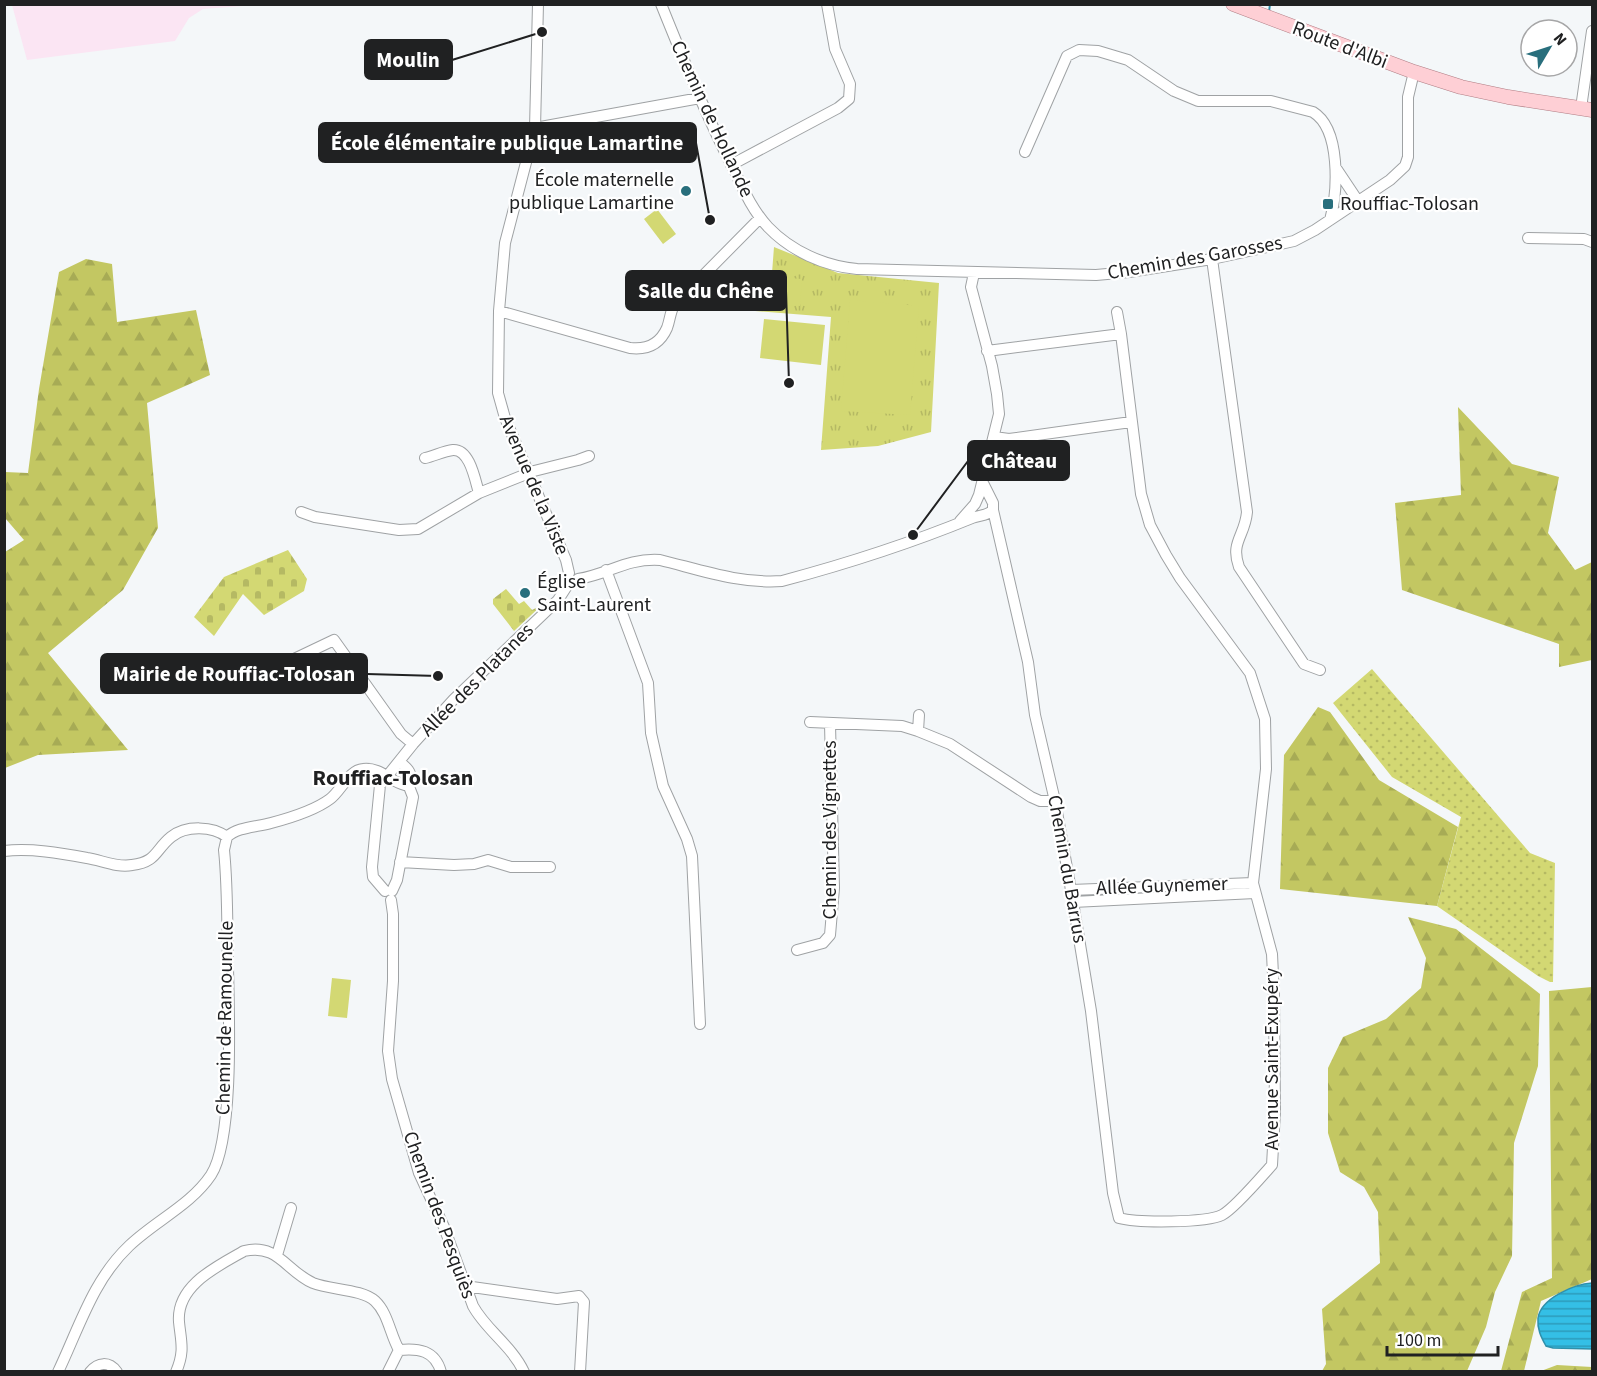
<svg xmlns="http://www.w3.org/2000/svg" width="1597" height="1376" font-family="'Source Sans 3',sans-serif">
  <defs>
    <pattern id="grass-dots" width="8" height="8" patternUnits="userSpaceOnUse" patternTransform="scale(1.5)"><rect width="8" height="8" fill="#d3d873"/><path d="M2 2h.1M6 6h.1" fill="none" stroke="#b5b963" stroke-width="1.8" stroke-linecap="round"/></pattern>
    <pattern id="forest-firs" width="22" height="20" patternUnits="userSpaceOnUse" patternTransform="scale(1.5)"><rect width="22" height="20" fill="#c3c762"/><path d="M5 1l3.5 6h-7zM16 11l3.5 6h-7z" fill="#a7ab55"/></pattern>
    <pattern id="cemetery-stones" width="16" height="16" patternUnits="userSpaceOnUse" patternTransform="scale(1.5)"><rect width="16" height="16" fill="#d3d873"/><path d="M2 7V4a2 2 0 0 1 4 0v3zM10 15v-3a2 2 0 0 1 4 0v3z" fill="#b5b963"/></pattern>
    <pattern id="park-tufts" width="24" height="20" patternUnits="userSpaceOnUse" patternTransform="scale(1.5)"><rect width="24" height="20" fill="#d3d873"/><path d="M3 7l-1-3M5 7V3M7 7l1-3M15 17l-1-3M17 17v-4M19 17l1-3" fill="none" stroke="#b5b963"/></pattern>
    <pattern id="water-rules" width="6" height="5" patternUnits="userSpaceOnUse" patternTransform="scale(1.5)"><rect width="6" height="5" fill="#34bfe6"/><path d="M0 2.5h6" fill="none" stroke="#2c9bba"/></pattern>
  </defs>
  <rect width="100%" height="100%" fill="#f4f7f9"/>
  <!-- commercial -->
  <path fill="#fbe5f3" d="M12 5V4L256 5 203 9 189 18 175 41 27 60Z"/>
  <!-- grass -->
  <path fill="url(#grass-dots)" d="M1372 669 1530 853 1555 863 1553 982H1550L1538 976 1437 906 1461 817 1392 777 1333 703Z"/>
  <!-- forest -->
  <path fill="url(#forest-firs)" d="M86 259 112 264 117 322 196 310 210 375 147 403 158 528 123 590 48 653 128 750 38 755 5 768V552L24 540 5 518V472L28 473 39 389 59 272Z
    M1458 407 1512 464 1559 477 1548 533 1575 570 1592 562V660L1559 667V644L1402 590 1395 503 1461 495Z
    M1318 707 1330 712 1379 780 1458 827 1437 906 1280 889 1284 755Z
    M1408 917 1456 929 1540 994 1538 1066 1514 1143 1512 1256 1495 1292 1486 1327 1467 1371H1322L1326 1364 1322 1309 1380 1263 1378 1212 1364 1187 1340 1172 1328 1133V1068L1343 1037 1386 1019 1421 988 1426 958Z
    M1592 987V1279L1541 1301 1524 1371H1501L1522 1292 1552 1278 1549 991Z
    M1557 1365 1592 1367V1371H1541Z"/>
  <!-- cemetery -->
  <path fill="url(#cemetery-stones)" d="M288 550 307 579 304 591 264 615 243 594 214 636 194 617 224 577Z
    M506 589 519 604 524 601 532 610 540 606 538 600 540 598 544 603 514 631 493 604V599Z"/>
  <!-- park -->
  <path fill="url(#park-tufts)" d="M774 247 838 273 939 283 931 432 878 446 821 450 831 317 755 311 744 299H770Z"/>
  <!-- garden -->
  <path fill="#d3d873" d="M657 209 676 234 663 244 644 219Z
    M790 278 802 279 800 306 788 305Z
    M850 300 919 306 910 415 841 411Z
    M764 319 825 325 821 365 760 358Z
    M332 978 351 980 347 1018 328 1016Z"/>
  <!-- water -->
  <path fill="url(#water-rules)" stroke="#2e90ab" stroke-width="1.5" d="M1592 1283V1349L1553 1348 1546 1346C1541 1337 1537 1329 1538 1318 1541 1298 1575 1284 1592 1283Z"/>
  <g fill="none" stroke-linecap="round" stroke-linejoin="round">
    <!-- stream -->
    <path stroke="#2e90ab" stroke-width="2" d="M1269 12 1270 4"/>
    <defs>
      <path id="minor" d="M538 4 535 128 505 243 499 311 498 393 505 418 566 560 569 573
        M661 4C684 61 707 118 735 172 744 191 753 211 768 227 791 251 824 266 857 269L1096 275 1129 272 1212 259 1294 241 1315 230 1390 180 1405 166 1408 157V97L1414 72
        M1581 108 1592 31
        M535 128 700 98
        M1025 152 1067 56 1079 50 1098 51 1128 60 1174 91 1198 101H1271L1313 112C1341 129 1338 191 1330 220
        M731 165 838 108 849 99 850 84 835 49 827 4
        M1336 168 1358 201
        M1528 238 1584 239 1592 242
        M1212 259 1247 512C1245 536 1230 542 1239 567L1304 664 1320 670
        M499 311 630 348C647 350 660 344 667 328 670 320 670 313 674 305L760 218
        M1117 312 1121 334
        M987 351 1121 334 1141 494 1150 525 1166 555 1180 578 1250 673 1265 719 1266 769 1253 883 1272 954 1274 996 1275 1112 1272 1165C1262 1176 1234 1209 1222 1215 1206 1223 1137 1223 1119 1218L1113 1193 1091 1011 1071 890 1055 801 1035 715 1028 662 993 510
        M994 437 1009 439 1131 422
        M425 458C434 456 444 451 453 450 470 449 475 480 479 493
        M301 512 315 517 399 530 418 529 479 493 534 471 578 460 589 456
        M960 521 975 504 979 495 999 414 997 394 992 366 971 287 974 273
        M606 570 648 683 651 733 663 786 687 839 692 856 700 1024
        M578 579C609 574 626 558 660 560 701 570 740 584 782 581 846 564 911 543 972 518 980 515 987 516 993 510V503L983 483
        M250 684 292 660 334 640 401 734 413 744
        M810 722 902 726 918 731 919 715
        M918 731 950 744 1031 797 1040 801H1055
        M4 851C31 848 60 853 87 858 101 860 117 868 132 865 157 862 155 850 171 837 186 825 213 826 227 837
        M400 862 454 865 474 864 488 860 511 867H550
        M1071 890 1253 883
        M385 891 373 877 372 867 380 785 413 744 454 699 558 600 567 586
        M392 891 397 880 413 797 408 784
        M391 900 393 914V981L388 1051 392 1079 419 1173 444 1227 473 1306C486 1330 512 1346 524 1372
        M1073 902 1255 893
        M797 950 823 943 830 935 834 888 830 724
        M277 1255 291 1208
        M465 1286 557 1299 579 1296 584 1302 580 1372
        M58 1372C79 1328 93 1280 129 1246 155 1221 191 1205 211 1175 234 1139 229 1013 228 968 227 928 228 889 224 850L227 837C237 827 257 827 271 823 290 818 314 811 330 799 341 791 349 770 363 769 381 767 390 782 405 785L411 781C412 772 406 767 400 762
        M90 1372C98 1362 109 1361 117 1372
        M176 1372C185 1351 181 1342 179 1322 176 1285 218 1266 244 1251 278 1243 286 1271 313 1283 330 1290 362 1289 375 1301 388 1313 390 1334 399 1350
        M388 1372 399 1350C418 1348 435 1350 441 1372"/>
      <path id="major" d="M1233 4 1414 72 1461 87 1508 97 1592 110"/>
    </defs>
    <!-- minor casing -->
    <use href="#minor" stroke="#9fa2a4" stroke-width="12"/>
    <!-- major casing -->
    <use href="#major" stroke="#b07d84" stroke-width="15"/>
    <!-- minor -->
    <use href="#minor" stroke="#fff" stroke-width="10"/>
    <!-- major -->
    <use href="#major" stroke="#fecfd5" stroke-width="14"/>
  </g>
  <!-- markers -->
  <g fill="#296f7d" stroke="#fff" stroke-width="2">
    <circle cx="686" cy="191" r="6"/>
    <rect x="1322" y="198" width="12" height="12" rx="3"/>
    <circle cx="525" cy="593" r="6"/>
  </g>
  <g text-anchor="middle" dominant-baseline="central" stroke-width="4.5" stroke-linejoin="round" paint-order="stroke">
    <!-- street labels -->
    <g font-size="20" fill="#202122" stroke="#fff">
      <text transform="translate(1340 45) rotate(21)">Route d'Albi</text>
      <text transform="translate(712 119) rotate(65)">Chemin de Hollande</text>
      <text transform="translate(1195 258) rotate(-10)">Chemin des Garosses</text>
      <text transform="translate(534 485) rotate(67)">Avenue de la Viste</text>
      <text transform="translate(477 680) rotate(-45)">Allée des Platanes</text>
      <text transform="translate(830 830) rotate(-90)">Chemin des Vignettes</text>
      <text transform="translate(1067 869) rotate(80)">Chemin du Barrus</text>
      <text transform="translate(1162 886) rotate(-2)">Allée Guynemer</text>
      <text transform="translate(225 1018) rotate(-89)">Chemin de Ramounelle</text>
      <text transform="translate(1272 1059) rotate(-90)">Avenue Saint-Exupéry</text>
      <text transform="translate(439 1215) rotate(70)">Chemin des Pesquiès</text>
    </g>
    <!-- poi labels -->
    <g font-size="20" fill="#202122" stroke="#fff" text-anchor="start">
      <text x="674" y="180" text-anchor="end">École maternelle<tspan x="674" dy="23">publique Lamartine</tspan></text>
      <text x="1340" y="204">Rouffiac-Tolosan</text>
      <text x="537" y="582">Église<tspan x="537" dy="23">Saint-Laurent</tspan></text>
    </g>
    <!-- quarter labels -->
    <g font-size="22" font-weight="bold" fill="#202122" stroke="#fff">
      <text x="393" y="778">Rouffiac-Tolosan</text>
    </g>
  </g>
  <!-- callouts -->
  <path fill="none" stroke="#202122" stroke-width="2" d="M542 32L452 60M710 220L696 143M789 383L786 291M913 535L968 461M438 676L367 674"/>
  <g fill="#202122" stroke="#fff" stroke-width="2">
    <circle cx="542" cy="32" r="6"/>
    <circle cx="710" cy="220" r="6"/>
    <circle cx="789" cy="383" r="6"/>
    <circle cx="913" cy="535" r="6"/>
    <circle cx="438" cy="676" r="6"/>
  </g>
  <g fill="#202122" stroke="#202122" stroke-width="2">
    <rect x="365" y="40" width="87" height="39" rx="6"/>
    <rect x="319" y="123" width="377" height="39" rx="6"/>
    <rect x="626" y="271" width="160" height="39" rx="6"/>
    <rect x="968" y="441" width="101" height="39" rx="6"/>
    <rect x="101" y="654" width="266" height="39" rx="6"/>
  </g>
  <g font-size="21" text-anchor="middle" font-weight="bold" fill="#fff">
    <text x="408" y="67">Moulin</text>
    <text x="507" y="150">École élémentaire publique Lamartine</text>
    <text x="706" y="298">Salle du Chêne</text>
    <text x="1019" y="468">Château</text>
    <text x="234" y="681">Mairie de Rouffiac-Tolosan</text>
  </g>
  <!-- border -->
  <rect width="1597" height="1376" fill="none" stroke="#202122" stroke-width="12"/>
  <!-- north arrow -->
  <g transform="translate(1549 48) rotate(51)"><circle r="28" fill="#ffffff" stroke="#a6a6a7" stroke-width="1.5"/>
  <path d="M0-4.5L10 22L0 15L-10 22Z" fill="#296f7d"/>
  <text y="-9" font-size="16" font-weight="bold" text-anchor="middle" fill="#202122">N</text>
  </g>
  <!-- scale -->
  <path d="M1387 1346v9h111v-9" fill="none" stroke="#202122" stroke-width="3"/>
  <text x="1396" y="1346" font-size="18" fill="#202122" stroke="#ffffff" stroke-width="4.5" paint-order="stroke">100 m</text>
</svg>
